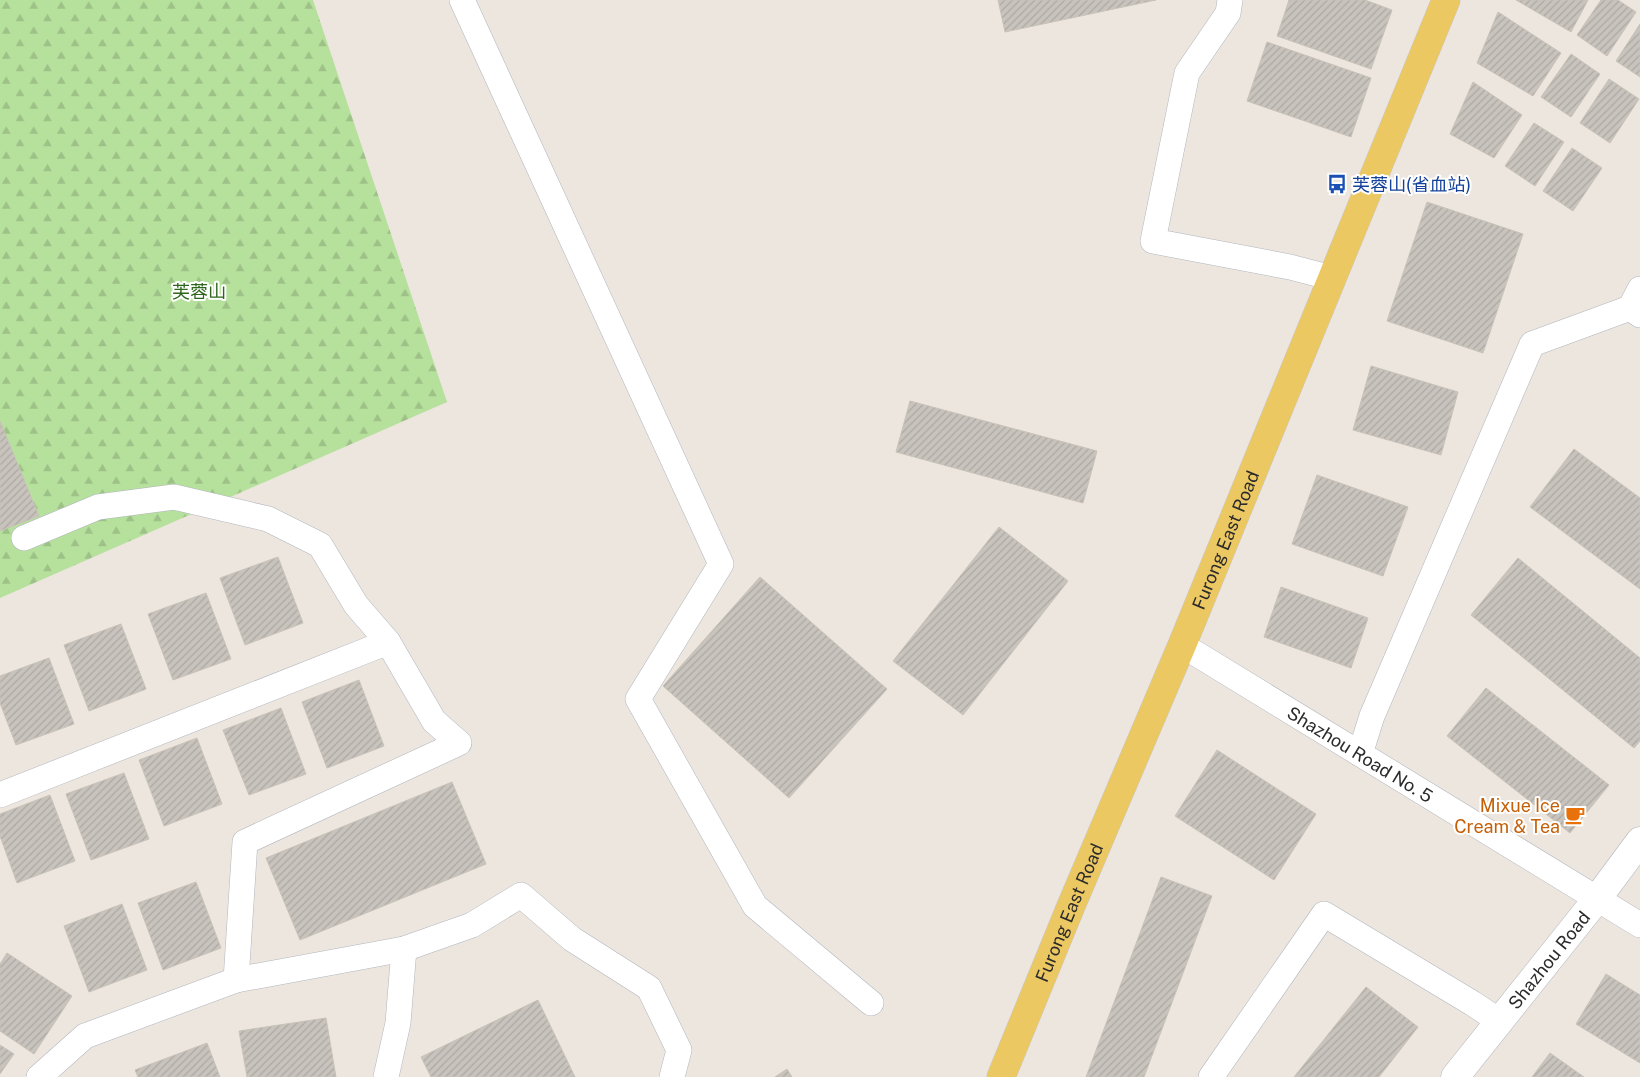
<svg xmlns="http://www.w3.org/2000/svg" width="1640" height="1077" font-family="'Public Sans','Noto Sans SC',sans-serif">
  <defs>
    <pattern id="forest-firs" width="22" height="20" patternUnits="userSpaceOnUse" patternTransform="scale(1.25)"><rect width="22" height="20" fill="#b6e19c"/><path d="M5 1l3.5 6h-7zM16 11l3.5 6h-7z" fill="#9dc187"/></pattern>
    <pattern id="building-hatch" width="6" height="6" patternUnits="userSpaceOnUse" patternTransform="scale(1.25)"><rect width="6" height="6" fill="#c8c3bd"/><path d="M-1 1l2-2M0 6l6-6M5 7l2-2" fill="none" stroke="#aca8a3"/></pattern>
  </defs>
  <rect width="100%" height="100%" fill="#ede6de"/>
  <!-- forest -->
  <path fill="url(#forest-firs)" d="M0 0H313L447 402 0 598Z"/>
  <!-- building -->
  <path fill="url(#building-hatch)" stroke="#c8c2b8" d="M998 0H1156L1005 32Z
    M1289 0H1365L1392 10 1371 69 1277 36Z
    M1516 0H1588L1571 32Z
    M1601 0H1618L1636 12 1607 56 1577 35Z
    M1498 12 1561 53 1533 96 1477 63Z
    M1640 24V77L1616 61Z
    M1267 42 1371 78 1351 137 1247 101Z
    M1571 54 1600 74 1571 117 1541 97Z
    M1609 79 1639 99 1610 143 1580 123Z
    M1473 82 1522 115 1494 158 1450 134Z
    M1534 123 1564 142 1535 186 1505 166Z
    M1572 148 1602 168 1573 211 1543 191Z
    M1427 202 1523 234 1483 353 1387 321Z
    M1371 366 1458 392 1441 455 1353 430Z
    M910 401 1097 451 1083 503 896 452Z
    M0 421 39 516 0 531Z
    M1574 449 1640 498V589L1530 507Z
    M1317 475 1408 507 1383 576 1292 544Z
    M999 527 1068 581 963 715 893 661Z
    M278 557 303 623 245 645 220 578Z
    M1518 558 1640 658V741L1634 748 1471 615Z
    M760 577 887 689 789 798 663 686Z
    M1281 587 1368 618 1351 668 1264 637Z
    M206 593 231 659 173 680 148 614Z
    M121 624 146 689 89 711 64 645Z
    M49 658 74 724 16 745 0 703V676Z
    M359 680 384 746 327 768 302 702Z
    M1486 688 1609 785 1570 833 1447 736Z
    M281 708 306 774 249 795 223 730Z
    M197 738 222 804 164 826 139 760Z
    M1217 750 1316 814 1274 880 1175 816Z
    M124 773 149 839 91 860 66 794Z
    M452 782 486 864 300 940 266 858Z
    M50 795 75 861 17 883 0 836V814Z
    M1161 877 1212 896 1144 1077H1086Z
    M196 882 221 948 163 970 138 903Z
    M122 904 147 970 89 992 64 926Z
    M7 953 72 996 34 1054 0 1031V964Z
    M1606 974 1640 995V1063L1576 1024Z
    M1366 987 1418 1027 1379 1077H1294Z
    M538 1000 575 1077H431L421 1057Z
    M326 1018 336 1077H247L239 1031Z
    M207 1043 220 1077H138L135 1070Z
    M0 1045 14 1054 0 1074Z
    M1550 1053 1584 1077H1532Z
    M787 1069 792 1077H775Z"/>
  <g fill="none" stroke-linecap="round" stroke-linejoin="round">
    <defs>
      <g id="street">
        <path d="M462 0 721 564 638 699 755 906 871 1003"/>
        <path d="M1230 0 1228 13 1187 73 1153 241 1290 267 1332 278"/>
        <path d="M1630 308 1640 289"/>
        <path d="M24 538 98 507 174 497 268 519 320 545 356 605 388 642 434 721 459 743 245 842 236 980"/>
        <path id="s1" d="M1182 645 1640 925"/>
        <path d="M1360 754 1372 716 1532 344 1630 308 1640 315"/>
        <path d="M0 795 388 642"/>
        <path d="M39 1077 85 1036 236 980 404 949 472 925 521 895 572 939 649 988 679 1050 672 1077"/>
        <path d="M386 1077 398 1023 404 949"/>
        <path d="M1211 1077 1324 914 1472 1003 1499 1021"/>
      </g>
      <g id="secondary">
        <path id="s2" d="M1455 1077 1597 899 1640 841"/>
      </g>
      <g id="primary">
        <path id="s3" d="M1001 1077 1071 906 1182 645 1446 0"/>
      </g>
    </defs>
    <!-- street casing -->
    <use href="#street" stroke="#b1b5be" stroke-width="26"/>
    <!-- secondary casing -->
    <use href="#secondary" stroke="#b1b5be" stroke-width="29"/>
    <!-- primary casing -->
    <use href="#primary" stroke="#c8c8c8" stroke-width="29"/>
    <!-- street -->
    <use href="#street" stroke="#fff" stroke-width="25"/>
    <!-- secondary -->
    <use href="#secondary" stroke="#fff" stroke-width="28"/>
    <!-- primary -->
    <use href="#primary" stroke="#ecc863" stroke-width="28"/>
  </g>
  <!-- icons -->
  <defs>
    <symbol id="bus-bare" viewBox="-9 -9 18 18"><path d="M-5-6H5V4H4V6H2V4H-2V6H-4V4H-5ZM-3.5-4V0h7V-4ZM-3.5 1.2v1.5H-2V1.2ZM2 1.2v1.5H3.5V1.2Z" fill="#1a4fb4" stroke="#fff" stroke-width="2.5" paint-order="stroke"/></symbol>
    <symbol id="cafe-bare" viewBox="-9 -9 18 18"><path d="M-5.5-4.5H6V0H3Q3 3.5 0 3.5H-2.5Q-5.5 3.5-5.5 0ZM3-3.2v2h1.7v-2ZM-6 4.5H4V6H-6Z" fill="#e8710a" stroke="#fff" stroke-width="2.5" paint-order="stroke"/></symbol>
  </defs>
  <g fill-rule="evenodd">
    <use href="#bus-bare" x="1323" y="170" width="28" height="28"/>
    <use href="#cafe-bare" x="1561" y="801" width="28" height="28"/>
  </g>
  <g text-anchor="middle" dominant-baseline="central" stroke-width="4" stroke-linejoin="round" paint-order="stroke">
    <!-- transit labels -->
    <g font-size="18" fill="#164399" stroke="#fff" text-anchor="start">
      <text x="1352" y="184">芙蓉山(省血站)</text>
    </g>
    <!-- park labels -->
    <g font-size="18" fill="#2f671d" stroke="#fff">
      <text x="199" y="291">芙蓉山</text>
    </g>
    <!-- street labels -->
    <g font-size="18" fill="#2b2b2b" stroke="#fff">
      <text stroke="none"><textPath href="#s3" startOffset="582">Furong East Road</textPath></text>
      <text stroke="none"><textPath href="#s1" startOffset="209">Shazhou Road No. 5</textPath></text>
      <text stroke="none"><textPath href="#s3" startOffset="178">Furong East Road</textPath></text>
      <text stroke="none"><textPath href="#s2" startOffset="150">Shazhou Road</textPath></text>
    </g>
    <!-- food labels -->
    <g font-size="18" fill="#c56008" stroke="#fff" text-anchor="end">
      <text x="1560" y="805">Mixue Ice<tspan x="1560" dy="21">Cream &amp; Tea</tspan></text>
    </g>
  </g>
</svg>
